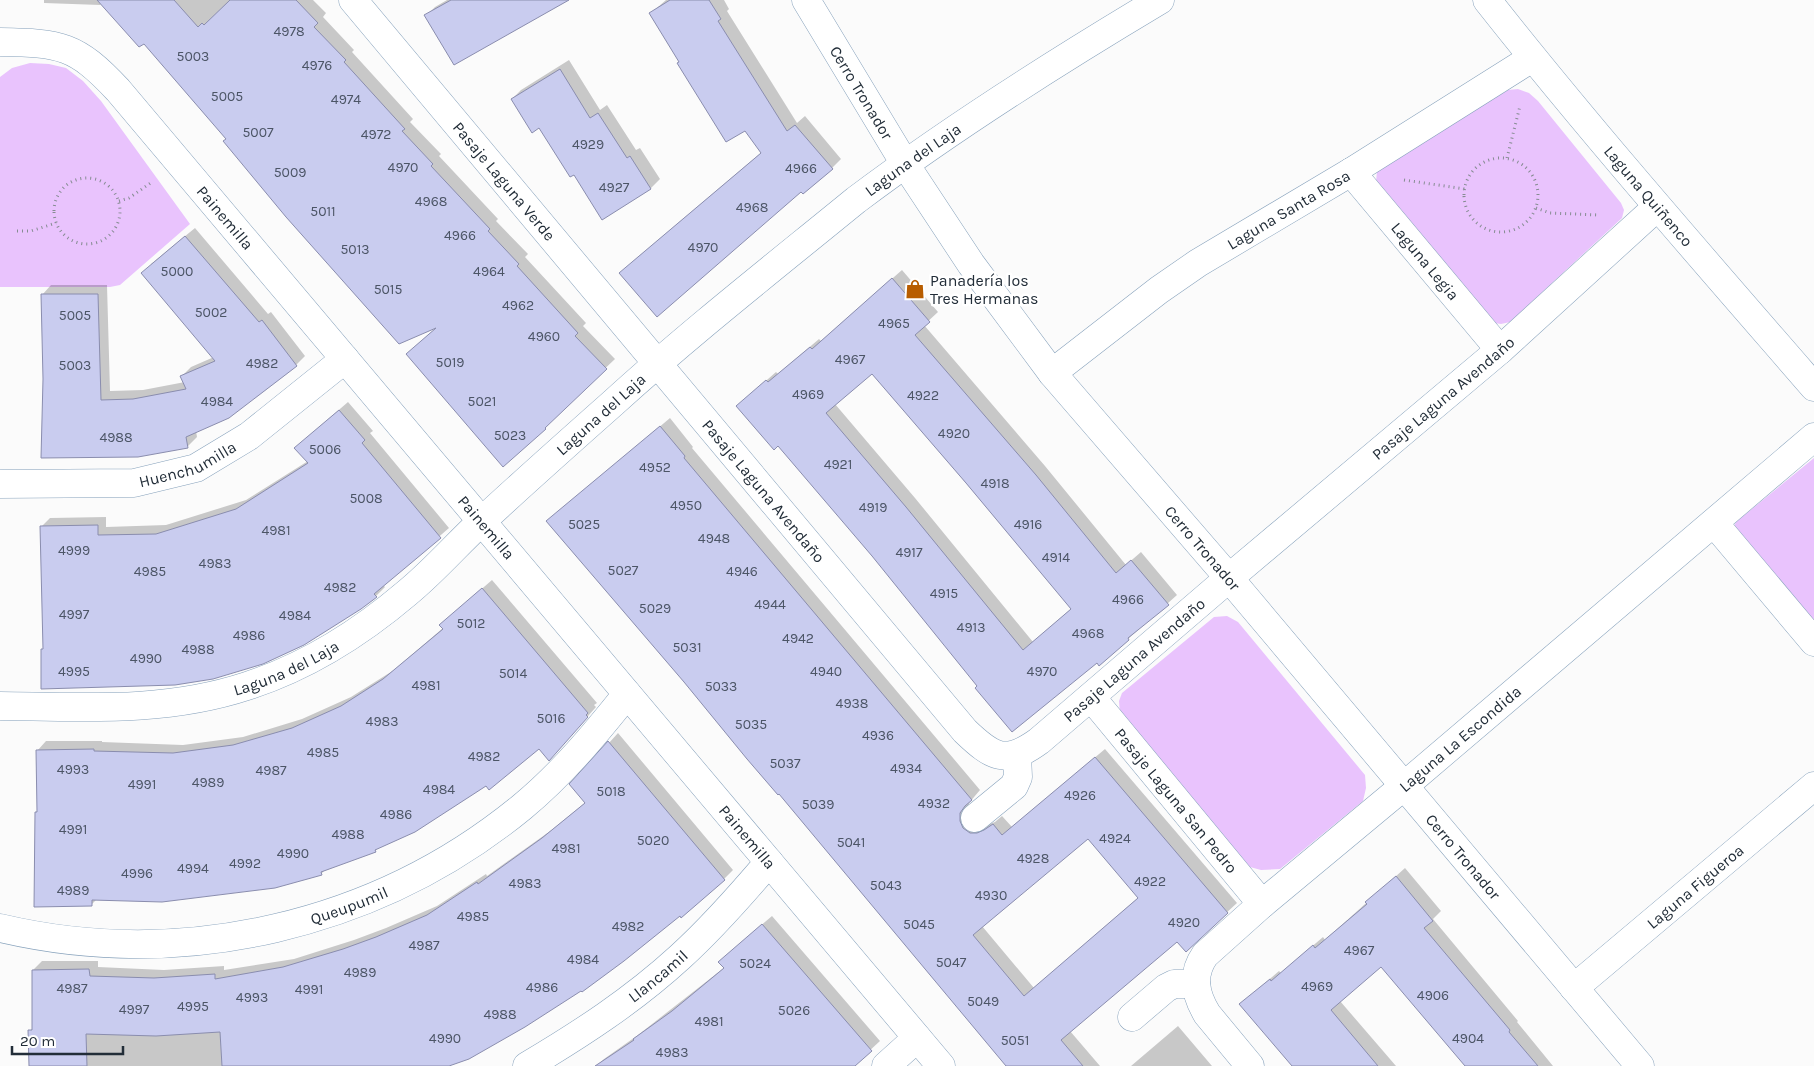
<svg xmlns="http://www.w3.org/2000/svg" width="1814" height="1066" font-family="Karla,sans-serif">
  <rect width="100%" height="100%" fill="#fbfbfb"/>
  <!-- green -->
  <path fill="#e9c3fd" d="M30 63 49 64 66 68 83 81 101 101 190 224 120 285 110 287H0V77L12 68Z
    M1518 89 1529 93 1538 101 1621 203 1624 210 1622 218 1510 322 1501 324 1494 323 1376 182 1377 171 1381 165 1508 90Z
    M1814 458V629L1733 528 1736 522Z
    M1227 616 1238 622 1365 775 1366 788 1363 801 1280 869 1261 870 1250 867 1120 714 1119 701 1122 693 1214 617Z"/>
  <!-- shadow -->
  <path fill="#0003" fill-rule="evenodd" d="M44 0H105L100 5 44 3Z
    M139 0H313L326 13 323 17 354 50 352 52 413 119 410 122 441 154 439 156 498 219 496 221 528 254 525 257 586 323 583 326 615 359 553 418 407 354 438 326 227 139Z
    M447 0H565L426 16 435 7Z
    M666 0H724L729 9 727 11 797 123 805 116 841 159 832 168 801 190 630 264 762 152 745 129 681 61 651 13Z
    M569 60 600 110 607 105 636 150 640 148 660 179 651 188 603 218 574 173 540 127 512 99 521 90Z
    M195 228 268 314 271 312 305 356 296 365 196 431 197 437 188 446 44 379 42 295 51 285H107L110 391 143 390 185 382 182 376 191 367 214 357 151 264Z
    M902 270 938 312 924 325 1045 466 1126 565 1141 552 1177 595 1128 639 1097 661 979 685 873 555 779 444 737 406 776 372 778 374 819 339 821 341ZM872 372 1072 608 1033 642 915 498 835 404Z
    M348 402 373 431 370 433 449 528 383 585 385 587 376 596 361 608 42 650 44 648 41 527 50 518 106 517V527L166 525 246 500 308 461 311 434Z
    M670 418 693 447 692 448 980 790 969 803 968 811 987 825 995 822 1002 816 1012 827 1105 749 1237 903 1186 950 1177 940 1070 1031 1100 1066H1008L685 681 548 521ZM1088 837 1139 897 1034 988 982 926Z
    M492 580 597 703 594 705 596 707 558 750 540 748 487 785 380 846 375 851 326 869 321 874 97 899 91 905 36 812 38 810 37 751 46 741H102V742L183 745 243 737 302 719 351 697 394 670 443 628 440 625Z
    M618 733 733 870 724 879 680 914 446 1066H30V1031L34 1027 33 970 42 961H98V967L164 970 224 966V970L294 959 354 940 386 928 437 906 486 874 487 876 553 829 586 802 571 785Z
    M1405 868 1441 911 1433 919 1518 1021 1517 1022 1553 1066H1467L1382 965 1340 1001 1396 1066H1305L1250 996 1279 971 1281 973 1323 937 1325 940Z
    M772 916 880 1041 853 1066H596L604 1059 638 1035 725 967 729 953Z
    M1178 1026 1212 1066H1131Z"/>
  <!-- building -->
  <path fill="#c9ccef" stroke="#8a8dae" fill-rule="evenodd" d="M97 0H174L198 27 202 23 204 25 230 0H296L318 23 314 27 346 60 344 62 405 129 402 131 433 164 431 166 490 229 488 231 519 264 517 266 578 333 575 336 607 369 545 428 546 429 503 467 406 354 436 328 399 344 286 217 223 141 226 139 144 44 139 47Z
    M451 0H569L454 65 424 15Z
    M670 0H709L721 19 718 21 787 131 795 125 833 169 803 194 801 192 657 317 619 273 761 153 745 131 726 142 677 63 679 62 649 13Z
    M560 69 590 118 598 113 627 158 630 156 651 189 602 220 574 175 570 177 539 128 532 133 511 99Z
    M185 236 259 322 262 320 297 366 229 418 186 437 188 448 138 457 41 458 43 379 41 294H98L101 400 133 399 186 389 180 376 215 361 141 273Z
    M892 278 930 322 915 335 1036 475 1116 573 1131 560 1169 605 1128 638 1129 640 1099 666 1097 663 1012 732 975 688 977 686 872 556 778 446 774 450 736 406 766 380 768 382 810 347 812 349ZM872 374 966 483 1071 609 1023 650 906 507 826 413Z
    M339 410 365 440 362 443 441 538 374 594 377 597 361 609 304 645 263 664 213 679 175 685 41 689V649H43L40 526 98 525V535L156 534 236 509 308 463 294 448Z
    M660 426 685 456 684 458 972 800 965 806 960 813V821L963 828 970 833H977L984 830 993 824 1002 835 1095 757 1228 913 1186 952 1177 942 1061 1040 1083 1066H1006L779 794 778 795 747 759 684 682 546 521ZM1088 839 1138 898 1024 996 973 935Z
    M482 588 588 713 586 715 588 717 549 761 539 749 489 790 486 786 415 832 375 850 376 852 321 872 322 875 275 888 162 902 92 900V906L34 907 35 812H37L36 750 94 749V751L173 753 233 745 292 728 341 706 383 679 443 629 439 625Z
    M608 741 725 880 681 918 680 916 624 961 582 992 581 991 525 1027 469 1059 449 1066H222L220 1032 156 1036 86 1034 87 1066H29L28 1030H32V970L89 969 90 976 154 978 215 974V979L283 967 343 949 376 937 427 915 477 882 478 884 542 838 585 803 569 784Z
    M1396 876 1433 921 1424 928 1510 1030 1509 1032 1538 1066H1465L1381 967 1331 1010 1378 1066H1292L1239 1004 1270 979 1271 981 1313 945 1315 948 1367 904 1365 902Z
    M762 924 872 1051 855 1066H595L634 1040 633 1039 672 1011 724 968 718 962Z"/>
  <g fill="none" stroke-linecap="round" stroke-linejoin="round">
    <defs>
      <g id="street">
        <path id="s1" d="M353 0 965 731C993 758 1006 765 1039 741L1229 578 1500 350 1657 207"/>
        <path id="s2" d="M806 0 905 164 971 264 1052 373 1229 578 1640 1066"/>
        <path id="s3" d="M1487 0C1592 133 1703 259 1814 387"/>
        <path id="s4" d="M0 42C61 43 76 45 118 90L941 1066"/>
        <path id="s5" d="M1351 172 1500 350"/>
        <path id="s6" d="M1052 373 1159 290 1198 263 1351 172 1532 58"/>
        <path id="s7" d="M0 484 134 483 196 468 249 436 345 359"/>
        <path d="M1714 523 1814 642"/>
        <path id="s8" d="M1091 697 1262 904"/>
        <path id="s9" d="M0 706C84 707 165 713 247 686 306 667 360 633 407 593 434 571 457 544 482 521 525 481 569 442 613 403 691 332 774 267 856 200 953 127 1056 62 1160 0"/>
        <path d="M975 818 1014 786 1018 777 1017 755"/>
        <path id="s10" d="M0 928C183 971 377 926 522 807 562 774 595 734 627 694"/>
        <path id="s11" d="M1574 988 1814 786"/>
        <path d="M1132 1017 1166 988 1174 984H1196"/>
        <path id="s12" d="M527 1066C581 1034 633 1000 680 957 712 928 741 895 769 862"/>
        <path d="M886 1066 917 1038"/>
        <path id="s13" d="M1250 1066 1207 1014C1195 994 1191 975 1205 955L1262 904 1404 786 1814 437"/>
      </g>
    </defs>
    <!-- street casing -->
    <use href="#street" stroke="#87a2bc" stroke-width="29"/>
    <!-- path -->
    <path stroke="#868c92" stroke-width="3" stroke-dasharray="1 4" stroke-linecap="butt" d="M1507 158 1520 106
      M1464 195a37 37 0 1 1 74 0a37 37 0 1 1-74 0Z
      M54 211a33 33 0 1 1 66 0a33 33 0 1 1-66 0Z
      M1404 180 1465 189
      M119 201 129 198 152 182
      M1536 208 1550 213 1599 215
      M17 231H31L56 223"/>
    <!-- street -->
    <use href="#street" stroke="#fff" stroke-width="28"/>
  </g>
  <!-- icons -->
  <defs>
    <symbol id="shop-bare" viewBox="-9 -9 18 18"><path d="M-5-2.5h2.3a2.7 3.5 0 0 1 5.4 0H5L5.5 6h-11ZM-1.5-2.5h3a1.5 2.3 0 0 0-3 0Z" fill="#b85d00" stroke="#fff" stroke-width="2.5" paint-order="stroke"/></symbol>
  </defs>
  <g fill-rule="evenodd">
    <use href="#shop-bare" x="901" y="275" width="28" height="28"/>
  </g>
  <g text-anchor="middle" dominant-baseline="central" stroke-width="5" stroke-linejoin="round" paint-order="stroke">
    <!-- number labels -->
    <g font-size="14" fill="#4c5566">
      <text x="289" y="31">4978</text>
      <text x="193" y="56">5003</text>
      <text x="317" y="65">4976</text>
      <text x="227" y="96">5005</text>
      <text x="346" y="99">4974</text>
      <text x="258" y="132">5007</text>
      <text x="376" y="134">4972</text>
      <text x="588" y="144">4929</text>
      <text x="403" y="167">4970</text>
      <text x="801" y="168">4966</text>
      <text x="290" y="172">5009</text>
      <text x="614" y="187">4927</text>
      <text x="431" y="201">4968</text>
      <text x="752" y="207">4968</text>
      <text x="323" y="211">5011</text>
      <text x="460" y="235">4966</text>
      <text x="703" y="247">4970</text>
      <text x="355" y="249">5013</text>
      <text x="177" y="271">5000</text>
      <text x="489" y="271">4964</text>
      <text x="388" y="289">5015</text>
      <text x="518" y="305">4962</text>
      <text x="211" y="312">5002</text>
      <text x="75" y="315">5005</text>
      <text x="894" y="323">4965</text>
      <text x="544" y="336">4960</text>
      <text x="850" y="359">4967</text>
      <text x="450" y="362">5019</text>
      <text x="262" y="363">4982</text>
      <text x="75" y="365">5003</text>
      <text x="808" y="394">4969</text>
      <text x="923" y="395">4922</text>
      <text x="217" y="401">4984</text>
      <text x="482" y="401">5021</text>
      <text x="954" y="433">4920</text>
      <text x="510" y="435">5023</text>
      <text x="116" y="437">4988</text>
      <text x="325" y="449">5006</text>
      <text x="838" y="464">4921</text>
      <text x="655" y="467">4952</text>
      <text x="995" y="483">4918</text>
      <text x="366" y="498">5008</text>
      <text x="686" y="505">4950</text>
      <text x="873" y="507">4919</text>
      <text x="584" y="524">5025</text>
      <text x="1028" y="524">4916</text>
      <text x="276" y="530">4981</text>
      <text x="714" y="538">4948</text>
      <text x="74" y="550">4999</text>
      <text x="909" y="552">4917</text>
      <text x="1056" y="557">4914</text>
      <text x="215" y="563">4983</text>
      <text x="623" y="570">5027</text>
      <text x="150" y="571">4985</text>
      <text x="742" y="571">4946</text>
      <text x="340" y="587">4982</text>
      <text x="944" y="593">4915</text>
      <text x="1128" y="599">4966</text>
      <text x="770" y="604">4944</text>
      <text x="655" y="608">5029</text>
      <text x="74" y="614">4997</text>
      <text x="295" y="615">4984</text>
      <text x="471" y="623">5012</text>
      <text x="971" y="627">4913</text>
      <text x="1088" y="633">4968</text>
      <text x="249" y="635">4986</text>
      <text x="798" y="638">4942</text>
      <text x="687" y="647">5031</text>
      <text x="198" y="649">4988</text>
      <text x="146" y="658">4990</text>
      <text x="74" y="671">4995</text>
      <text x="826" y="671">4940</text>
      <text x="1042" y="671">4970</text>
      <text x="513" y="673">5014</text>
      <text x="426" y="685">4981</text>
      <text x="721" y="686">5033</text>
      <text x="852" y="703">4938</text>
      <text x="551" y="718">5016</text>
      <text x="382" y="721">4983</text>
      <text x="751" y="724">5035</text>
      <text x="878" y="735">4936</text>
      <text x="323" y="752">4985</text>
      <text x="484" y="756">4982</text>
      <text x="785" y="763">5037</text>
      <text x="906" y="768">4934</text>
      <text x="73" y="769">4993</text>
      <text x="271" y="770">4987</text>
      <text x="208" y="782">4989</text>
      <text x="142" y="784">4991</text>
      <text x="439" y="789">4984</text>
      <text x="611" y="791">5018</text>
      <text x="1080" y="795">4926</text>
      <text x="934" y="803">4932</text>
      <text x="818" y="804">5039</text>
      <text x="396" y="814">4986</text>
      <text x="73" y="829">4991</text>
      <text x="348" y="834">4988</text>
      <text x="1115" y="838">4924</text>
      <text x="653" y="840">5020</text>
      <text x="851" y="842">5041</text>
      <text x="566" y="848">4981</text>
      <text x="293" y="853">4990</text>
      <text x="1033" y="858">4928</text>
      <text x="245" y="863">4992</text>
      <text x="193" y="868">4994</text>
      <text x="137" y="873">4996</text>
      <text x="1150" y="881">4922</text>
      <text x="525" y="883">4983</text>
      <text x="886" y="885">5043</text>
      <text x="73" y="890">4989</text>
      <text x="991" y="895">4930</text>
      <text x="473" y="916">4985</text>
      <text x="1184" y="922">4920</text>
      <text x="919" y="924">5045</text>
      <text x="628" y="926">4982</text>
      <text x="424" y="945">4987</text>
      <text x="1359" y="950">4967</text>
      <text x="583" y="959">4984</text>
      <text x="951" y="962">5047</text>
      <text x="755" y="963">5024</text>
      <text x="360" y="972">4989</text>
      <text x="1317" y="986">4969</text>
      <text x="542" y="987">4986</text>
      <text x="72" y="988">4987</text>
      <text x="309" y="989">4991</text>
      <text x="1433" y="995">4906</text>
      <text x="252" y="997">4993</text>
      <text x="983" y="1001">5049</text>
      <text x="193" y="1006">4995</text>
      <text x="134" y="1009">4997</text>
      <text x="794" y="1010">5026</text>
      <text x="500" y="1014">4988</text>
      <text x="709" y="1021">4981</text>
      <text x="445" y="1038">4990</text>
      <text x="1468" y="1038">4904</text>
      <text x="1015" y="1040">5051</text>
      <text x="672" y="1052">4983</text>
    </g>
    <!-- street labels -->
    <g font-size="16" fill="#222d38" stroke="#fff">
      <text stroke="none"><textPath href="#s2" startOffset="108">Cerro Tronador</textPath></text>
      <text stroke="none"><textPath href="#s9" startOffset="1102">Laguna del Laja</textPath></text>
      <text stroke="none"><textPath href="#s1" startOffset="236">Pasaje Laguna Verde</textPath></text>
      <text stroke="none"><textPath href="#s3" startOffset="254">Laguna Quiñenco</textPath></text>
      <text stroke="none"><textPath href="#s6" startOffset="288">Laguna Santa Rosa</textPath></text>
      <text stroke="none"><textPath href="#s4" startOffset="300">Painemilla</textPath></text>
      <text stroke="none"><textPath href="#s5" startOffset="116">Laguna Legia</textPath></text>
      <text stroke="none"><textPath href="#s1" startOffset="1569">Pasaje Laguna Avendaño</textPath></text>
      <text stroke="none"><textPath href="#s9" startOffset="699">Laguna del Laja</textPath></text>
      <text stroke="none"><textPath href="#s7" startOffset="191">Huenchumilla</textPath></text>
      <text stroke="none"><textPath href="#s1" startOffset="640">Pasaje Laguna Avendaño</textPath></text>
      <text stroke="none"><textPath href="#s4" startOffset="705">Painemilla</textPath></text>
      <text stroke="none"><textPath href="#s2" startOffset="678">Cerro Tronador</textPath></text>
      <text stroke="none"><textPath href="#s1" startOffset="1164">Pasaje Laguna Avendaño</textPath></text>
      <text stroke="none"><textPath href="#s9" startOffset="292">Laguna del Laja</textPath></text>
      <text stroke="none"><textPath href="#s13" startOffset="465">Laguna La Escondida</textPath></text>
      <text stroke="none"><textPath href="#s8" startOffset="134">Pasaje Laguna San Pedro</textPath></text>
      <text stroke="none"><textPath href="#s4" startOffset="1110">Painemilla</textPath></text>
      <text stroke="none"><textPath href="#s2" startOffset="1082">Cerro Tronador</textPath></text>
      <text stroke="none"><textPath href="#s11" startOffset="158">Laguna Figueroa</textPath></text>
      <text stroke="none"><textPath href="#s10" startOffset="355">Queupumil</textPath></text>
      <text stroke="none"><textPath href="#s12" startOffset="159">Llancamil</textPath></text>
    </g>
    <!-- poi labels -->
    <g font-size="16" fill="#222d38" stroke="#fff" text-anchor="start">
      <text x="930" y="280">Panadería los<tspan x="930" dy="18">Tres Hermanas</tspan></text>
    </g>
  </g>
  <!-- scale -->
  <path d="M12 1046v8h111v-8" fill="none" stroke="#222d38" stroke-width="2.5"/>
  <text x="20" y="1046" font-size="15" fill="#222d38" stroke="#ffffff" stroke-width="4" paint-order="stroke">20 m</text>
</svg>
